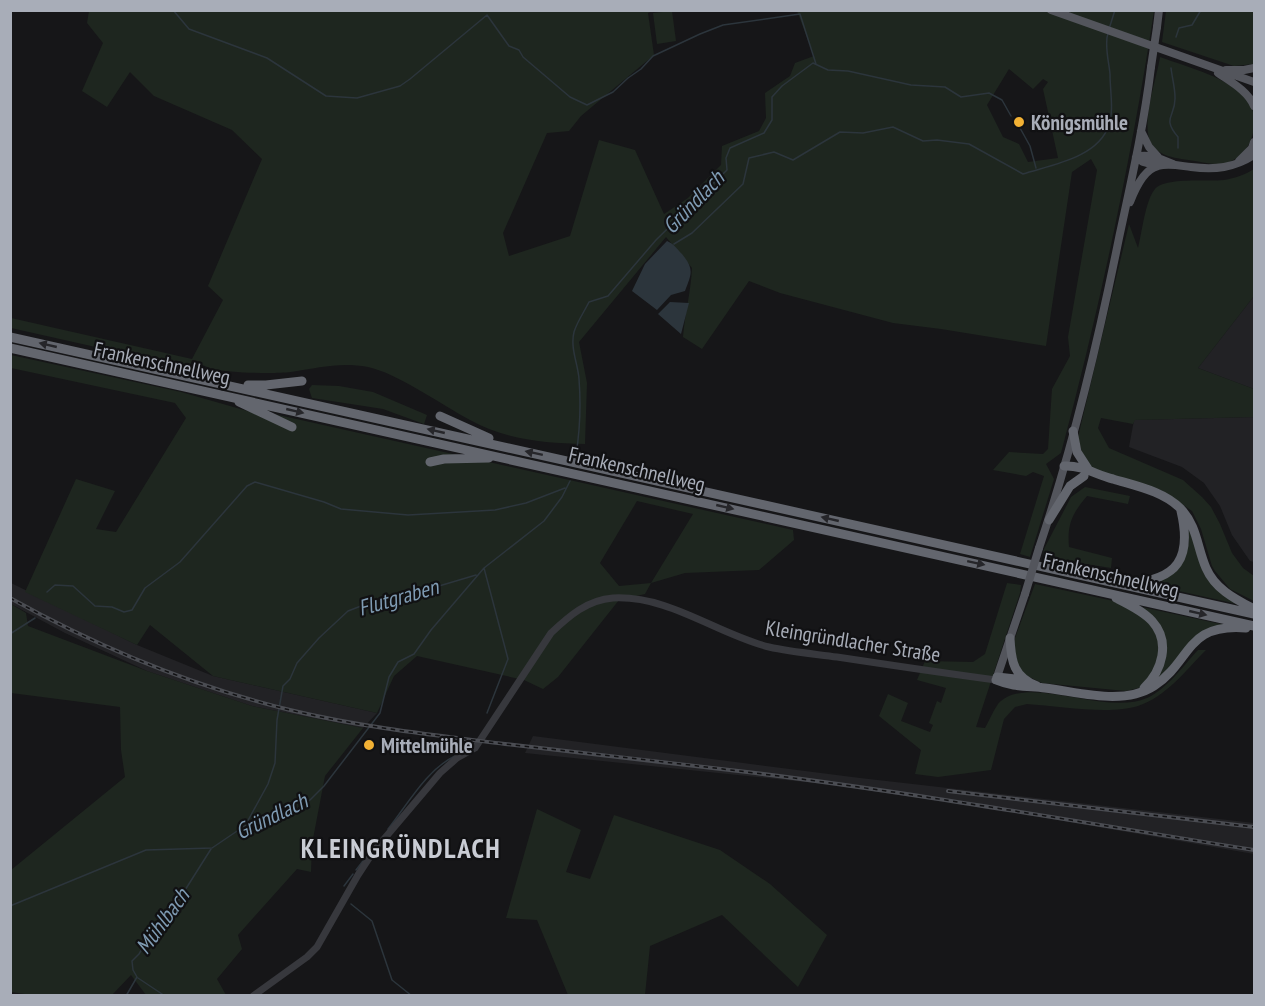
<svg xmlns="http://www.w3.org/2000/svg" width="1265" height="1006" font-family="'PT Sans Narrow',sans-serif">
  <rect width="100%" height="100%" fill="#161618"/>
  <!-- built -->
  <path fill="#222225" d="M1254 296V389L1198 368Z
    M1254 417V562L1250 561 1232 535 1220 506 1204 483 1182 467 1129 447 1134 420Z
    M11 583 137 645 213 676 377 713 363 728 252 706 147 671 65 633 11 604Z
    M533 736 860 778 1254 823V854L994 809 825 784 525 753Z"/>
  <!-- green -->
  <path fill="#1e261f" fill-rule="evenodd" d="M89 11H653L648 13 654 55 581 116 569 131 547 133 503 233 509 256 570 236 599 140 635 150 664 214 688 198 721 165 722 146 759 131 766 118 765 93 790 76 795 63 814 56 797 11H1154C1132 156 1100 307 1061 453L1046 464 1054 479 1030 557 1020 554 1044 476 1033 472 1026 476 993 470 1009 452 1043 454 1048 449 1052 389 1070 356 1068 337 1097 170 1091 159 1072 172 1046 346 941 329 893 323 780 293 749 281 702 349 683 337C685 313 691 291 692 268L666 237 579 342 587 383 585 444C545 443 506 440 470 420 442 405 397 373 368 367 338 362 320 368 291 372 275 374 228 373 213 369 206 367 199 363 192 360L189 368 11 328V318L192 359 223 300 208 286 262 159 232 130 154 96 130 72 107 107 82 91 103 43 87 23ZM1009 69 1033 89 1043 79 1048 82 1043 89 1058 158 1028 162 1019 144 1003 137 987 105Z
    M672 11 676 41 657 44 653 13Z
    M1166 11H1254V64L1234 66 1162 42Z
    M1160 57C1187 67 1221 75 1243 95 1251 103 1255 113 1254 124 1254 144 1239 164 1218 164 1210 164 1202 162 1195 161 1178 158 1155 158 1149 138 1143 117 1157 77 1160 57Z
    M1254 169V296L1198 368 1254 389V417L1135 420 1133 424 1101 418 1098 428 1109 448 1183 480 1202 497 1211 507 1220 524 1232 553 1243 568 1254 576V601L1230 589 1215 571 1212 566 1201 529 1192 511 1163 491 1100 472 1084 462 1078 437 1129 224 1138 248C1142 233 1145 201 1155 189 1165 177 1208 182 1224 180 1235 178 1245 175 1254 169Z
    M11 355 181 392 251 412 274 414 793 530 794 540 759 570 685 573 651 583 645 594 619 600 558 677 543 689 524 680 417 656 394 676 377 713 213 676 150 625 137 645 25 592 76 479 115 491 96 529 116 532 186 418 175 403 11 368ZM637 501 693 514 651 583 619 586 600 563Z
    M312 385 339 386 373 392 427 415 424 424 383 409 312 398 309 389Z
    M1085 487 1130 496 1128 504 1087 496C1072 514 1067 524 1069 547L1112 558 1111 568 1043 557 1044 549 1071 497Z
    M1186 522 1199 555 1237 604 1152 585C1170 558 1197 565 1186 522Z
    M1007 583 1021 585 1020 593 976 727 985 728C989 721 993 711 998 704 1027 672 1105 717 1147 698 1167 689 1183 666 1198 650H1206C1186 670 1166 697 1138 706 1109 715 1059 706 1027 704L1015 707 1004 719 991 770 938 777 915 774 921 750 879 716 888 694 908 703 901 721 930 732 933 725 929 723 937 701 941 703 946 688 917 680 925 661 973 662 985 654Z
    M1035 584 1225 625 1217 627 1155 684 1126 691 1042 683 1023 674 1018 667 1013 650 1015 638Z
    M11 604 26 613 28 626 147 671 252 706 363 728 325 776 312 844 311 872 297 869 238 935 242 949 217 979 226 995H146L131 975 112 995 38 996 11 992V870L125 777 121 750 120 707 11 693Z
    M537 809 581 830 566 872 590 879 614 815 720 850 770 884 827 935 798 987 722 915 650 946 645 995H568L537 920 506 918Z"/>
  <!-- water -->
  <path fill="#2c353c" d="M667 241C674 244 677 249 682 254 694 269 692 273 685 291L671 295 657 310 632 291 645 264Z
    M670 302 689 303 681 334 658 314Z"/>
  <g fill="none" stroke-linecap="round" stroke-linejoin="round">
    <!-- stream -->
    <path stroke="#2c353c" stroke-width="1.5" d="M173 10 189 29 267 58 326 96 357 98 400 86 410 79 487 15 509 46 519 50 523 57 570 97 587 105 613 92 628 78 641 69 653 56 700 34 723 25 800 14 816 64
      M1109 29 1115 10
      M1176 37 1179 28 1192 25 1201 10
      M1171 68C1172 77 1175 88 1175 97 1176 117 1161 117 1178 137V148
      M1020 128 1030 146 1036 168
      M674 244 692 233 743 184 749 158 774 152 793 160 840 132 863 133 893 127 923 141 937 140 969 144 1023 174C1051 165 1098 158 1109 125 1114 110 1110 91 1110 74 1109 62 1104 45 1108 33
      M576 455C580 430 581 405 579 379 578 364 570 348 574 332 577 322 584 312 589 302L608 296 656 240 727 170 726 158 730 148 764 133 772 120V97L782 86 813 63 828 70 848 71 911 85 945 87 961 97 989 93 1002 100 1011 116
      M484 568 508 659 487 713
      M47 592 55 585 73 586 95 606 112 607 124 612 132 610 145 588 180 562 247 486 255 482 324 502 341 509 408 515 495 510 526 503 565 488
      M10 634 35 618
      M464 750 473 744
      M246 824 268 784 275 763 277 720 283 686 290 679 297 663 319 638 348 611 374 601 392 600 476 575
      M388 829C408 804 426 770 455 756
      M356 870 363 861
      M344 886 353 874
      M351 904 372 921 392 980 412 996
      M10 906 146 850 212 848 246 825 272 821 297 809 310 800 324 786 380 713 389 677 398 662 414 654 431 630 484 568 544 521 562 497 570 481
      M138 978 165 996
      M126 996 137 977 133 970 132 961 139 954 153 930 168 917 211 849"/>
    <!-- minor -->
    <path stroke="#37383d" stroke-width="7" d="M253 996 307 957 317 947 358 875 373 852 440 773 457 758 475 748 551 633C569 616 587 600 613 598 669 595 717 634 769 647 791 652 815 654 837 657 890 665 943 673 996 680"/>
    <!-- major -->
    <path stroke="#53555c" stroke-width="8" d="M1051 10 1254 82
      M1157 27 1159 10
      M1226 70H1244L1254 68
      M1218 73C1231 82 1248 91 1254 106
      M1141 131 1149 147 1158 157
      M1136 157C1148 153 1161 159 1173 164
      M1136 157 1143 162 1158 166
      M1239 161 1252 148 1254 142
      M1130 202C1135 189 1144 169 1158 166 1169 163 1181 166 1191 167 1215 170 1234 168 1254 155
      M1039 548C1073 447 1098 342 1119 238 1131 182 1144 125 1151 67
      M996 680 1025 594"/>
    <!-- highway -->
    <path stroke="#63666e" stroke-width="9" d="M10 337 1254 614
      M10 348 1254 626
      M248 385H266L302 381
      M239 402 292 427
      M440 416 489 438
      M1073 431 1077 452 1088 469
      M430 462 444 459 489 458
      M1064 466C1083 465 1096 475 1113 479 1136 486 1163 491 1181 509 1197 526 1197 547 1206 568 1215 589 1235 599 1254 609
      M1049 520 1070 486 1084 476
      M1129 583C1178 580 1192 558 1181 511
      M1116 598C1128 604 1143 611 1152 621 1171 642 1162 671 1144 688
      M1010 638C1011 662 1014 677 1037 686
      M997 677 1024 680
      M996 680C1012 687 1028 686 1045 688 1079 692 1123 706 1154 686 1192 661 1185 623 1246 628"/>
    <defs>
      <path id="rail" d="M10 598C98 647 192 686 290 710 360 727 433 735 505 744 586 753 667 762 747 772 917 793 1085 823 1254 850
        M948 791 1254 827"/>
    </defs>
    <!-- rail casing -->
    <use href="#rail" stroke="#4a4c52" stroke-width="4"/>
    <!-- rail -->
    <use href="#rail" stroke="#111113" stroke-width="1.5" stroke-dasharray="4.5" stroke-linecap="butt"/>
    <!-- major-bridge -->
    <path stroke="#53555c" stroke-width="8" d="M1151 67 1157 27
      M1025 594 1039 548"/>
  </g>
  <!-- one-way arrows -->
  <defs><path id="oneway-solid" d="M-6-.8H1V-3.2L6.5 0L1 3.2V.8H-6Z" transform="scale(1.5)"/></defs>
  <g fill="#26262a">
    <use href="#oneway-solid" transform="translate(48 345) rotate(-167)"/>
    <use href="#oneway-solid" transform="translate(295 411) rotate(13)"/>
    <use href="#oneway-solid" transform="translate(436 431) rotate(-167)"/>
    <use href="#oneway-solid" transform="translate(534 453) rotate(-168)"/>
    <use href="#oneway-solid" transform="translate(725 507) rotate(13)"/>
    <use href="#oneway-solid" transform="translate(830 519) rotate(-167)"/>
    <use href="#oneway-solid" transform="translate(976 563) rotate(12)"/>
    <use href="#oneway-solid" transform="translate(1198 613) rotate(13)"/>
  </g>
  <!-- markers -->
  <g fill="#f2b134" stroke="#111113" stroke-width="2">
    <circle cx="1019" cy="122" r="6"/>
    <circle cx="369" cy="745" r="6"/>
  </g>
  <g text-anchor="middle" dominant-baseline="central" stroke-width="4.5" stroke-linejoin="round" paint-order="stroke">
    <!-- poi labels -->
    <g font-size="21" font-weight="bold" fill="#a8adb8" stroke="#111113" text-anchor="start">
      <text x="1031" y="122">Königsmühle</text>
      <text x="381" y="745">Mittelmühle</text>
    </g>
    <!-- street labels -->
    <g font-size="21" fill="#a8adb8" stroke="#111113">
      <text transform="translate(162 363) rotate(12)">Frankenschnellweg</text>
      <text transform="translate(637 469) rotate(13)">Frankenschnellweg</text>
      <text transform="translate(1111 575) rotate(13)">Frankenschnellweg</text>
      <text transform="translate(853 641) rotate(9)">Kleingründlacher Straße</text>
    </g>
    <!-- water labels -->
    <g font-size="22" font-style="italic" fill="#7f9bb3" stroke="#111113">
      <text transform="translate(693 202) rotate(-46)">Gründlach</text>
      <text transform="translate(398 597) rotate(-16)">Flutgraben</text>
      <text transform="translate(271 816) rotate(-26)">Gründlach</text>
      <text transform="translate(162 921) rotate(-54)">Mühlbach</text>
    </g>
    <!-- district labels -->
    <g font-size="27" font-weight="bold" letter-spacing="1.5" fill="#c9ccd4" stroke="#111113">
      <text x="401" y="848">KLEINGRÜNDLACH</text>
    </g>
  </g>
  <!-- border -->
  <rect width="1265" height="1006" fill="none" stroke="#a8adb8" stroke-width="24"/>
</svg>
